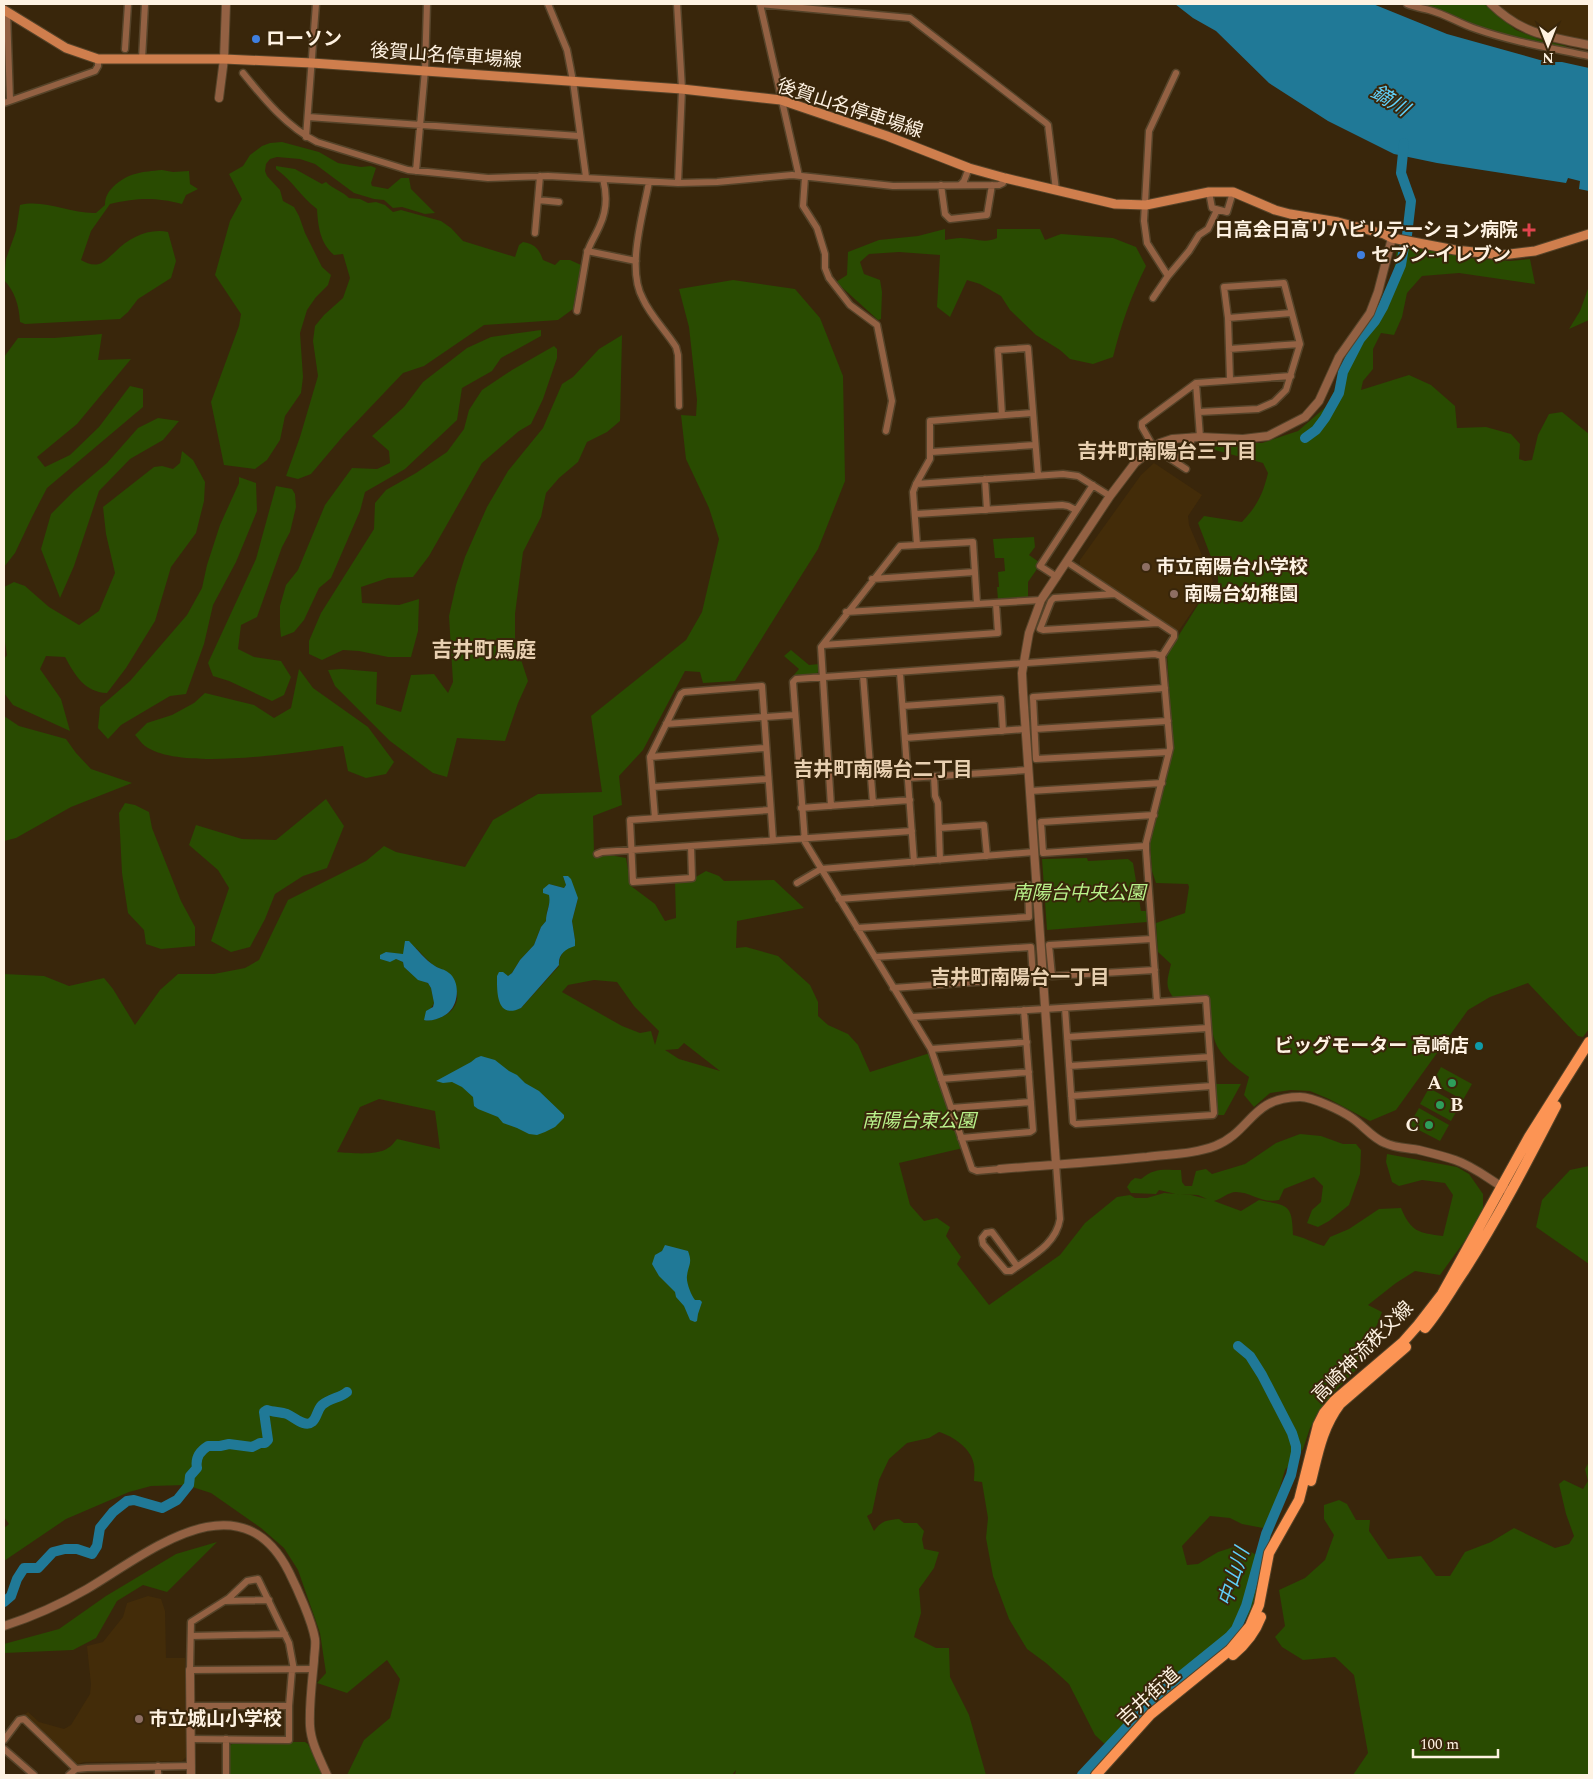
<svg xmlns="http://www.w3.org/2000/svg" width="1593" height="1779" font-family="Spectral,'Noto Sans JP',serif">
  <rect width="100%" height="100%" fill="#39260b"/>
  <!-- built -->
  <path fill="#432c09" d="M1496 4H1589V42L1532 29 1505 13Z
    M1154 463 1202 495 1188 516 1189 525 1213 581 1178 632 1080 566V560L1141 475Z
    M148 1596 161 1599 165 1611 166 1658H185L186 1757 182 1761 84 1762 78 1764 75 1763 24 1715 28 1712 39 1722 64 1729 71 1725 90 1694 91 1684 87 1646 103 1642 123 1617 127 1603Z"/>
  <!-- green -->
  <path fill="#294b01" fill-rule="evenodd" d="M1401 4H1484L1516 30 1541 40 1566 46 1564 52 1429 13 1418 11Z
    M282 142 319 152 338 163 361 167 371 166 376 168 371 183 372 186 388 189 401 178H409L411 189 435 213 425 214 402 207 393 208 384 200 374 199 354 193 315 164 300 159 277 157 270 159 266 164 265 171 267 176 280 190 283 201 294 207 299 216 305 233 322 267 331 275 328 285 316 297 307 310 300 333 303 377 301 393 285 416 280 440 267 460 255 469 224 465 211 402 239 326 241 314 215 275 230 221 242 199 229 174 243 166 250 155 262 146 270 143Z
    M276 166 295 169 322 184 326 182C333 189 342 191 349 198L360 199 368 203 376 202 385 205 393 212 401 210 441 221 451 228 463 241 515 257 519 245 523 242C535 244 539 249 543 260L555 265 560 260H570L581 265 573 309 558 320 484 325 424 366 403 373 344 435 311 474 298 479 286 476 300 437 318 376 313 341 315 326 324 315 343 298 350 278 343 254 334 255C320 243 318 226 317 209 301 197 292 180 276 169Z
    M162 170 173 172 189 171 190 184 198 189 186 195 182 204C154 197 138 198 110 204L91 231 81 260C88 264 96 267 103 262 107 260 111 255 115 252 129 238 148 228 168 232L176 261 171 278 138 299 128 312 120 319 25 324 20 322C19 305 15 292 4 280L6 259 16 231 20 205C45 199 71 214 96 213L105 205C105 197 108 192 113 187 129 172 142 172 162 170Z
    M945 229V240C950 239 956 238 961 238 973 238 985 244 997 238V229H1040L1045 240 1061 234 1113 238 1136 247 1146 266C1131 296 1121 325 1113 357L1093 364 1070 359 1060 350 1036 335 1010 310 1001 296 980 284 967 280 950 317 937 307 940 255 899 252 869 254 860 262 864 274 880 280 882 292 881 319 878 320 836 282 847 275 848 252 879 240 918 236Z
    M1397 247 1428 249 1469 258 1510 261 1530 259 1535 284 1459 273 1422 276 1407 293 1402 317 1394 335 1381 333 1373 349V369L1363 381 1361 390 1409 375 1431 385 1455 406 1457 428 1486 427 1511 434 1520 444 1519 459 1525 461 1532 460 1538 435 1549 414 1562 412 1589 434V1029L1583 1037 1578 1036 1528 983 1490 997 1468 1010 1396 1110 1370 1121 1329 1099 1310 1091 1291 1090 1270 1093 1254 1107 1244 1095 1249 1077C1211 1050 1213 1042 1208 998L1173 997C1164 985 1168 978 1171 964L1158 952 1156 923 1185 913 1189 887 1188 884 1156 883 1152 871 1150 844 1173 751 1167 654 1206 592 1218 584V575L1198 523 1204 516 1242 522C1257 506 1263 494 1268 473L1263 463 1200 446 1216 443H1262L1298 431 1327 406 1339 381 1356 356 1393 278Z
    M733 280 795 289 820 318 843 376 845 481 818 549 735 681 703 683 700 672 685 671 643 750 619 776 622 805 593 816 594 852 626 858 631 886 655 904 665 921 676 918 675 882 694 878 706 871 719 876 724 881 774 880 804 908 737 921 736 948 746 947 778 956 810 985 818 1002V1016L828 1025 848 1034 858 1045 870 1072 930 1053 963 1148 899 1163 910 1205 924 1221 937 1218 950 1227 946 1236 961 1257 957 1264 989 1305 1060 1255 1085 1223 1117 1197 1130 1195 1135 1198H1147L1164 1193 1191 1195 1207 1199 1198 1195 1176 1194 1159 1190 1156 1194 1131 1193 1127 1187 1131 1181 1135 1178 1141 1179C1155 1167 1165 1170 1181 1170L1182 1182 1185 1186H1192L1196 1171 1206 1169 1212 1174 1245 1164 1276 1143 1300 1134 1321 1136 1343 1144H1356L1361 1150 1360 1174 1349 1205 1329 1221 1318 1227 1307 1223 1312 1210 1321 1202 1323 1186 1314 1177 1284 1189 1279 1200C1262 1204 1251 1192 1236 1192 1228 1192 1222 1199 1214 1201L1241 1211 1259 1200C1288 1206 1292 1203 1293 1235 1304 1237 1313 1243 1324 1246L1330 1237 1349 1229 1379 1209 1401 1208C1411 1232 1419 1233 1443 1236L1453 1195 1445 1183 1422 1180 1399 1186 1392 1182 1386 1162 1387 1154 1457 1167 1469 1174 1483 1194V1209L1477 1224 1440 1275 1415 1271 1396 1283 1368 1305 1382 1312 1375 1330 1361 1343 1357 1369 1335 1391 1310 1428 1303 1449 1285 1470 1275 1504 1263 1528 1242 1524 1230 1518 1210 1516 1182 1546 1187 1565 1198 1564 1218 1552 1240 1545 1261 1558 1256 1602 1232 1642 1135 1723 1110 1749 1095 1735 1069 1684 1046 1663 1027 1649 1009 1619 993 1576 986 1538 988 1518 982 1482 974 1481C974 1476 975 1470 974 1465 972 1449 953 1436 939 1432L929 1438 907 1443 889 1459 879 1480 872 1513 867 1516 874 1531C881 1521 887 1520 899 1519L904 1523H917L924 1531 922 1539 924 1549 939 1552 934 1568 919 1589 921 1613 914 1637 936 1648H949L950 1677 969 1715 986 1775H735L736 1770 732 1775H347L364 1740 390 1718 400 1679 387 1660 347 1693 317 1683 326 1673 320 1633 298 1570 284 1548 261 1528 211 1493 186 1485 151 1486 129 1492 66 1519 4 1561V1528L9 1524 4 1517V974L44 976 69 986 104 978 113 989 135 1025 160 990 178 974H214L245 968 259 960 288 900 366 861 384 846 396 852 465 867 493 820 538 794 602 792 591 716 686 640 702 612 719 539 709 508 686 459 681 415 696 416 697 400 689 327 679 289ZM563 876 578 898 572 921 575 940C568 947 558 954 559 966L521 1008 515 1010 508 976 512 973 520 960 534 945 541 927 546 921 547 911 550 902 549 884 564 888 566 885ZM416 948C422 954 427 960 433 965 437 968 441 968 444 971 457 980 463 1000 450 1012 443 1017 432 1022 424 1020L434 1003 431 988 428 983 418 979 404 967 403 962 396 959 386 952 403 955ZM594 980 617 982 634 1006 659 1031 655 1045 651 1031 640 1033 622 1026 562 992 568 985ZM684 1043 720 1071 679 1059 665 1050 678 1049ZM379 1099 435 1111 440 1149 397 1139C394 1142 392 1146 388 1148 377 1156 350 1153 337 1152L360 1107Z
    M1589 286V320L1569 329 1580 311Z
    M541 330V336L501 358 492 371 462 388 457 420 405 469 365 492 360 511 331 578 319 588 304 620 294 632 281 637 280 627V606L286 585 298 570 325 505 352 468 377 469 390 463 389 451 372 436 404 407 423 382 467 348 491 337Z
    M102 334 98 360 131 359 77 424 37 457 45 467 70 455 99 427 130 386 143 389V407L47 488 32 517 15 553 4 567V357L18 338H54Z
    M622 335 620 421 607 432 587 442 578 462 559 478 546 493 541 517 523 552 515 614V641L528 681 518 703 505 741 457 738 447 777 433 773 390 741 335 686 328 670 342 669 377 672 376 704 401 712 411 675 434 674 448 693 453 682 449 616 456 585 465 557 487 507 508 471 543 428 562 384 573 377 599 349Z
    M554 346 557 349V358L543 399 531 424 519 431 482 463 429 556 413 577 388 578 361 587 362 603 399 605 419 599 418 631 411 657H388L359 651 343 650 322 660 309 654V641L321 613 374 529 375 503 386 490 416 473 447 452 464 429 469 410 482 390 512 370Z
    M158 418 179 421 163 440 130 459 99 491 74 566 60 598 41 549 51 514 74 491 107 463 138 428Z
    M182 451 193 460 205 482 204 501 196 533 171 567 155 621 126 668 107 693C84 692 75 675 65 657L46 656 40 669 61 699 70 731 13 705 4 693V659L7 655 4 636V587L14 582 25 586 49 607 79 625 99 611 115 573 106 534 103 507 154 467 162 466 173 469 180 463Z
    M239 477 256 483 257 511 236 562 213 605 204 644 186 694 170 696 121 725 108 739 98 728 100 707 130 681 187 615 202 588 207 565 220 525 239 483Z
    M276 486 292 489 295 494 296 507 290 532 282 547 257 617 241 625 238 649 254 657 281 661 291 677 284 695 272 701 229 681 213 676 208 663 256 559Z
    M1034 537 1035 547 1029 555 1039 562 1036 567 1037 569 1028 582V598L998 600 997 587H999L998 572 1005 571 1004 558H995L993 539Z
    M791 650 809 665 819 664V671L816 674 793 676 799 669 784 656Z
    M299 669 313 688 368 727 394 762 386 774 366 778 348 771 343 746C299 752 181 772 145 746 141 743 138 738 135 735L147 723 172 715 194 703 205 693 254 705 274 718 291 708Z
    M4 716 19 726 66 739 76 753 91 769 132 783 71 807 16 838 4 841Z
    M326 799 344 826 327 868 303 876 275 894 265 919 250 947 231 952 211 941 229 888 218 870 189 845 196 825 242 839 276 840Z
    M125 803 135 805 149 812 152 828 181 901 195 927V946L161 949 146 944 144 930 128 913 122 873 119 813Z
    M1087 858 1088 861 1128 859 1133 863 1141 911H1146L1147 922 1047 930 1042 859Z
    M1441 1067 1472 1084 1463 1100 1432 1083Z
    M1214 1084H1241L1224 1115H1216Z
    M1429 1088 1460 1105 1451 1121 1420 1104Z
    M1419 1108 1449 1125 1440 1141 1409 1125Z
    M1589 1166V1264L1536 1227 1542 1200 1570 1170Z
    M1589 1462V1775H1353L1368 1753 1354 1675 1335 1657 1303 1660 1282 1647 1275 1637 1285 1626 1279 1590 1305 1578 1325 1560 1334 1535 1324 1519V1505L1339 1500 1347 1504 1356 1520H1370L1369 1531 1388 1559 1421 1556 1436 1576H1450L1465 1552 1491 1542 1514 1528 1555 1548 1569 1544 1574 1536 1566 1514 1559 1484 1564 1480 1583 1489 1588 1481 1585 1469Z
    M217 1542 167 1592 143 1585 117 1601 96 1638 73 1650 4 1653V1644L59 1629 106 1596 176 1554Z
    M235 1742H305L308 1744 323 1775H230L229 1746Z"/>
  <!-- water -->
  <path fill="#207997" d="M1175 4H1373L1447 34 1547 62H1562L1589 68V191L1579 189 1580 181 1568 178 1566 183 1437 163 1394 154 1328 121 1269 83 1216 31 1193 18Z
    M563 876H568L571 879 578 898 572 921 575 940V946C565 949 558 955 559 965L521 1008C496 1020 497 991 497 976L499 972H503L508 976 512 973 520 960 534 945 541 927 546 921C546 911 551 905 549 895L543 893V889L549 884 564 888 566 885Z
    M405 941H409C417 949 425 960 435 966 439 969 445 969 449 973 460 981 459 1003 449 1012 443 1018 431 1022 424 1020L426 1011 433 1007 434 1003 431 988 428 983 418 980 404 967 403 962 396 959 390 962 380 959V955L386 952 403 954Z
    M481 1056 495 1060 509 1071 517 1075 525 1083 539 1091 564 1115V1118L555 1127 545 1132 537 1135 529 1134 517 1128 503 1123 498 1117 478 1109 474 1106 473 1097 462 1087 452 1082 443 1083 436 1081 471 1062 476 1058Z
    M665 1245 688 1251C693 1264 688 1265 687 1276 686 1282 691 1295 695 1300H700L702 1302 698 1314 697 1321 695 1322 690 1320 684 1306 676 1297 675 1292 659 1276 652 1264 655 1255 662 1251Z"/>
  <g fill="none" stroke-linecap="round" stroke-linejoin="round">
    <!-- river -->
    <path stroke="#207997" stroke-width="10" d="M1404 143 1401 173 1411 201 1407 235
      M1305 438 1316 430 1325 418 1339 393 1343 372 1360 339 1375 321 1383 307 1401 265 1404 247
      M4 1602 11 1596 17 1579 24 1568H38L53 1552 65 1549H77L92 1554 97 1546 100 1528 113 1512 127 1501 134 1500 162 1508 177 1500 189 1485 190 1476 197 1468C195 1458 200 1451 208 1446H220L229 1444 252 1447 260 1443H265L268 1440 264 1412 267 1410C273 1412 281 1412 287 1414 294 1417 305 1428 312 1422 317 1418 317 1410 322 1405 330 1398 340 1398 347 1392
      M1082 1775 1156 1696 1229 1637 1236 1629 1246 1606 1266 1534 1291 1475 1296 1452V1446L1292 1433 1262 1375 1250 1356 1238 1346"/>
    <defs>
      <path id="minor" d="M548 4 567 50 573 81 586 177
        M677 4 682 89 678 183
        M760 4 910 18 1046 123 1048 125 1056 190
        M760 4 799 176
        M1407 4C1414 7 1421 8 1429 10 1445 14 1460 24 1476 29 1513 42 1551 48 1589 56
        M7 12 10 100
        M125 49 128 4
        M142 59 145 4
        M243 73C264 99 287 127 317 142L408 170 488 178 548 176 678 183 717 182 792 175 893 186 999 185 1003 183 1005 178
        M4 103 95 71 98 66V59
        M308 117 579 136
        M306 137 316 4
        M416 171 425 70 427 4
        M805 177 803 206 817 228 825 254V268L829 278 850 305 877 325 892 401 886 431
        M649 182C643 215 626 269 643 299 650 315 666 331 676 347L678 355 679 406
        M941 185 945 214 950 219 987 215 992 185
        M960 185 964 181 969 168
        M1209 192 1212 208 1227 212 1233 192
        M538 200 559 202
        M535 233 540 176
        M587 251 636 261
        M1168 276 1147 243 1144 221 1149 131 1176 73
        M1153 298 1168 276 1189 251 1199 235 1208 229 1217 210
        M577 311 587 253C590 243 596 235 600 225 607 210 607 194 603 179
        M1228 318 1291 313
        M1229 349 1300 344
        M1196 383 1200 437
        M1199 412 1258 409 1274 402 1286 390 1300 344 1284 283 1224 287 1228 318 1230 379
        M1002 415 998 350 1028 348 1038 475
        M931 452 1035 445
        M1171 459C1184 456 1190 451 1192 437
        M1186 469 1154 448 1142 427V423L1196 383 1291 376
        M985 479 987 510
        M916 484 1063 474 1078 476 1110 496
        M916 514 1062 505 1068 506 1076 510
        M917 545 913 492 916 484 930 459V421L1032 413
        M1067 562 1174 633V637L1162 656
        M1057 577 1040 566 1093 485
        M872 579 975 572
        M1115 594 1054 598 1051 601 1040 629 1043 630 1158 623
        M846 612 1041 600
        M823 645 998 633 996 603
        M900 673 914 862
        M863 675 873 803
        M1165 688 1033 697 1036 759 1169 752
        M903 706 1001 699 1003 731
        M666 724 794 715
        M1035 729 1168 721
        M905 738 1025 729
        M650 757 765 748
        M934 776 935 796 938 803 940 860
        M908 778 1028 770
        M653 787 768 779
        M1030 791 1162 783
        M831 806 821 647 900 546 973 542 977 604
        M801 808 910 800
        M655 818 650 757 681 694 684 692 762 686 773 840
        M939 828 984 825 987 856
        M1146 846 1043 853 1041 822 1154 815
        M691 847 692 878 633 882 630 820 770 810
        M597 854 602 852 912 831
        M797 883 821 869 1034 852
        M839 899 1028 885 1029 917 857 928
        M1152 939 1049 945 1052 976 1155 970
        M875 957 1031 947 1033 978 893 988
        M912 1017 1206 999 1214 1113 1213 1115 1076 1124 1073 1122 1065 1008
        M1067 1037 1208 1028
        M931 1049 1027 1042
        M1069 1066 1210 1057
        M941 1079 1029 1072
        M1071 1096 1212 1086
        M951 1108 1031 1102
        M961 1138 1030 1132 1033 1130 1024 1010
        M1000 1169 977 1171 972 1169 931 1049 805 842 793 682 796 679 1155 654 1162 656 1170 748 1146 843V850L1157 1002
        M1017 1266 992 1232 986 1233 982 1238 983 1244 1006 1271H1011C1030 1257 1056 1245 1060 1219L1056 1164
        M225 1601 269 1600
        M191 1636 285 1634
        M294 1670 289 1643 258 1579 247 1581 229 1598 191 1622 190 1670 313 1669
        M191 1706H289
        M191 1739 289 1740V1706L292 1670
        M226 1739V1775
        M4 1740 19 1720 24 1719 76 1769
        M4 1749 34 1775
        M158 1766V1775
        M69 1775 76 1769 87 1768 191 1766"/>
      <path id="tertiary" d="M1491 4C1522 34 1549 37 1589 45
        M219 98 224 59 226 4
        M1056 1164 1023 692 1022 673 1029 633 1041 600 1110 496 1135 463 1160 443 1172 439 1200 437 1243 439 1268 436 1305 417 1319 401 1339 357 1370 313 1378 292 1392 238
        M1000 1169C1049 1165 1098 1162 1147 1157 1170 1154 1194 1154 1215 1146 1251 1132 1251 1097 1300 1097 1313 1097 1342 1111 1352 1118 1364 1126 1372 1138 1385 1143 1395 1148 1408 1148 1419 1150 1431 1153 1443 1156 1455 1160 1476 1167 1492 1182 1511 1192
        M4 1626C32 1617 61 1604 87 1589 148 1553 240 1475 289 1572 297 1588 312 1621 315 1639 316 1646 314 1654 314 1661 312 1682 309 1705 310 1726 311 1743 320 1759 327 1775
        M190 1670 191 1775"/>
      <path id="secondary" d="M4 10 66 48 98 59H224L312 63 682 89 781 100 887 136 969 168 1005 178 1115 204 1146 205 1209 192H1233L1275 210 1290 214 1338 222 1384 234 1392 238 1455 250 1502 255 1535 251 1589 234"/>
      <path id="primary" d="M1425 1328C1440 1310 1451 1290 1464 1271 1498 1218 1527 1162 1556 1106
        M1311 1481C1318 1453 1322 1428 1340 1404L1406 1347
        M1233 1655C1246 1644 1255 1633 1261 1617
        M1096 1775 1151 1714 1230 1650 1250 1626 1259 1605 1269 1553 1299 1500 1318 1425 1324 1413 1335 1400 1403 1342 1418 1325 1442 1294 1529 1137 1589 1042"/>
    </defs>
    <!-- minor casing -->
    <use href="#minor" stroke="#554329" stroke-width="9"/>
    <!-- tertiary casing -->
    <use href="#tertiary" stroke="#554329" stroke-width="10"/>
    <!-- secondary casing -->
    <use href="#secondary" stroke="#554329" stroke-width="11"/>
    <!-- primary casing -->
    <use href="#primary" stroke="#554329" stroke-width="12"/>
    <!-- minor -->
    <use href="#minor" stroke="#936143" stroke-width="6"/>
    <!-- tertiary -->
    <use href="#tertiary" stroke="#936143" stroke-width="8"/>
    <!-- secondary -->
    <use href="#secondary" stroke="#cf7e4d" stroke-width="9"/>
    <!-- primary -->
    <use href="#primary" stroke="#fc9454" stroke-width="10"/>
  </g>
  <!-- markers -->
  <g fill="#3f7fe0" stroke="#39260b" stroke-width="2">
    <circle cx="256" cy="39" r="5"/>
    <circle cx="1361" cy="255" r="5"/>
  </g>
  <path fill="#e0444e" stroke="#39260b" stroke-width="2" d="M1526.5 222.5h5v5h5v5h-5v5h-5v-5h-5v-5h5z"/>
  <g fill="#8d6e63" stroke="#39260b" stroke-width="2">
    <circle cx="1146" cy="567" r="5"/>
    <circle cx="1174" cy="594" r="5"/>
    <circle cx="139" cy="1719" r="5"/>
  </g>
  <circle fill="#0f9aa8" stroke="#39260b" stroke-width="2" cx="1479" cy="1046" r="5"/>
  <g fill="#2e9e5b" stroke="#39260b" stroke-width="2">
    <circle cx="1452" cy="1083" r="5"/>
    <circle cx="1440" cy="1105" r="5"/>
    <circle cx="1429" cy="1125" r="5"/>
  </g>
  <g text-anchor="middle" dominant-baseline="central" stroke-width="4" stroke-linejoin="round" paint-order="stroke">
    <!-- poi labels -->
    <g font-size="19" font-weight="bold" fill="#fef2e2" stroke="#39260b" text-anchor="start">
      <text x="266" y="39">ローソン</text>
      <text x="1518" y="230" text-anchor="end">日高会日高リハビリテーション病院</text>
      <text x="1371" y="255">セブン-イレブン</text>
      <text x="1156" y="567">市立南陽台小学校</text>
      <text x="1184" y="594">南陽台幼稚園</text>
      <text x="1469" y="1046" text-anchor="end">ビッグモーター 高崎店</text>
      <text x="1442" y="1083" text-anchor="end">A</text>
      <text x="1450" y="1105">B</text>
      <text x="1419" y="1125" text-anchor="end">C</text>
      <text x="149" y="1719">市立城山小学校</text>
    </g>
    <!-- street labels -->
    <g font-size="19" fill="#fef2e2" stroke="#39260b">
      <text transform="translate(446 56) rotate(4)">後賀山名停車場線</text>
      <text transform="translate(850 109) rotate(18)">後賀山名停車場線</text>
      <text transform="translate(1363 1352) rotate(-45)">高崎神流秩父線</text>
      <text transform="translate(1149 1697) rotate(-42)">吉井街道</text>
    </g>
    <!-- park labels -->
    <g font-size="19" font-style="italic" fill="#b9f28b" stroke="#39260b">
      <text x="1079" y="893">南陽台中央公園</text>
      <text x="919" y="1121">南陽台東公園</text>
    </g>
    <!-- water labels -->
    <g font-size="20" font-style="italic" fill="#60cff8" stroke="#39260b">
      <text transform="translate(1390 101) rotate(32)">鏑川</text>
      <text transform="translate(1234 1577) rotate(-72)">中山川</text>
    </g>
    <!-- neighbourhood labels -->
    <g font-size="20" font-weight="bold" fill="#e8d0b1" stroke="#39260b">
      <text x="1167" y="452">吉井町南陽台三丁目</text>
      <text x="883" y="770">吉井町南陽台二丁目</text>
      <text x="1020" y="978">吉井町南陽台一丁目</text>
    </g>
    <!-- quarter labels -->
    <g font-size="21" font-weight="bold" fill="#e8d0b1" stroke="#39260b">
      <text x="484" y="651">吉井町馬庭</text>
    </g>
  </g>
  <!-- border -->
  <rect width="1593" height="1779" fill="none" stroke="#fef2e2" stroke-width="10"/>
  <!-- north arrow -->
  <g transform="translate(1548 45) rotate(180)" stroke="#39260b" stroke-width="4" paint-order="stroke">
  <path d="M0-4L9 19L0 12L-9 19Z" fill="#fef2e2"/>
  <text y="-8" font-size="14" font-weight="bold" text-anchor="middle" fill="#fef2e2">N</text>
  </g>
  <!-- scale -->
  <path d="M1413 1749v8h85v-8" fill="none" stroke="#fef2e2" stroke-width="2.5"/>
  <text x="1420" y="1749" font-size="15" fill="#fef2e2" stroke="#39260b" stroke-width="4" paint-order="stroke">100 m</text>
</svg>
